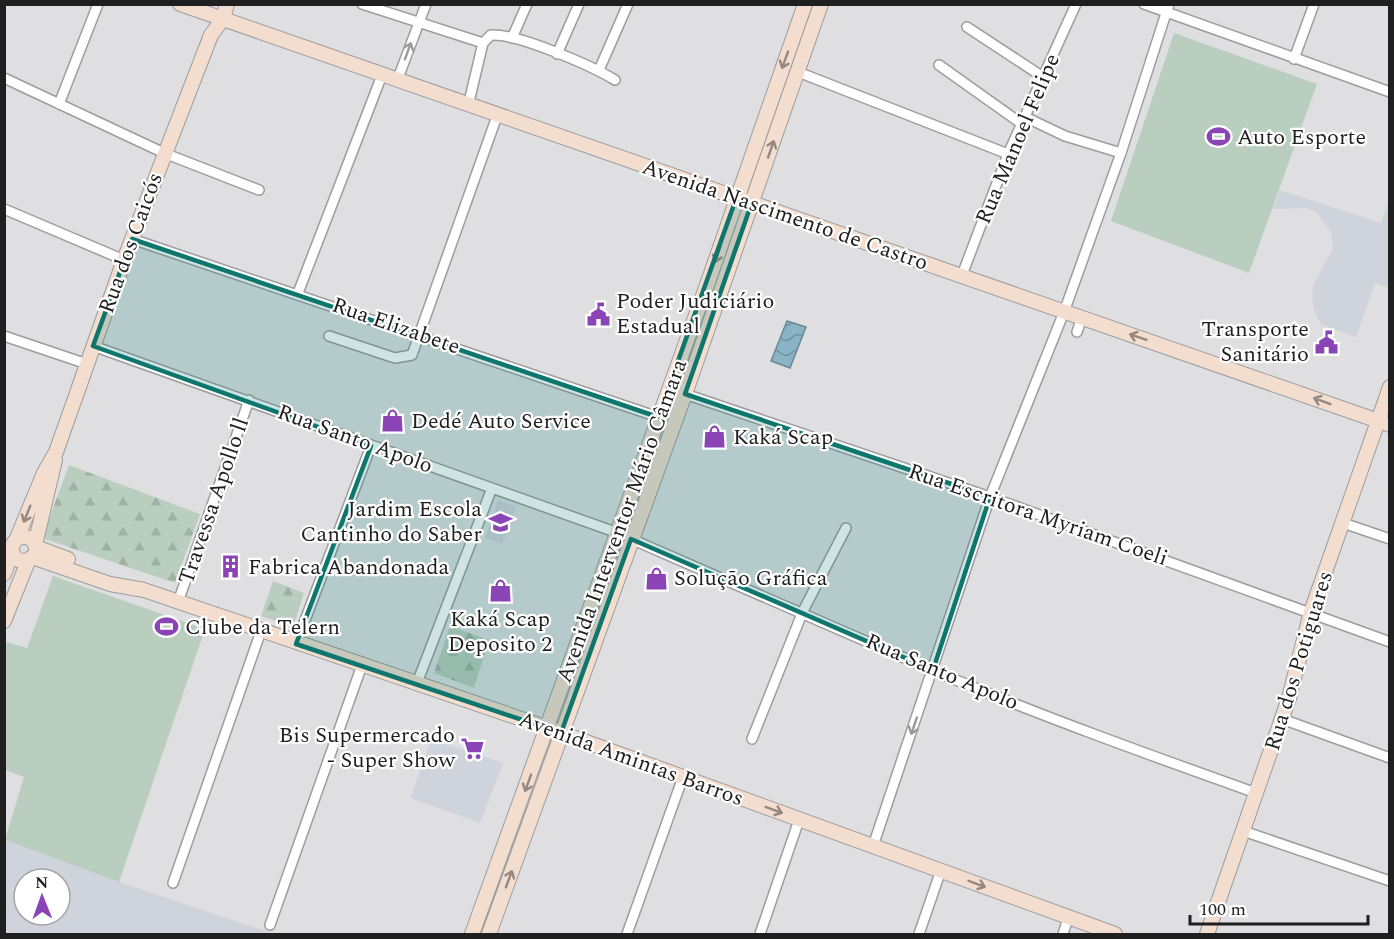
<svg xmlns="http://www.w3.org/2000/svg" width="1394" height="939" font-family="Spectral,serif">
  <defs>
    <pattern id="forest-firs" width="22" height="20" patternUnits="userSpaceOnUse" patternTransform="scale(1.5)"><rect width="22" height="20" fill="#b9cebf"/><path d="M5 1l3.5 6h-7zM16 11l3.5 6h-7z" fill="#9fb0a4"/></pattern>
    <pattern id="water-waves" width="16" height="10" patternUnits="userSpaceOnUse" patternTransform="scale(1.5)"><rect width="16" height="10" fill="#8ab4c5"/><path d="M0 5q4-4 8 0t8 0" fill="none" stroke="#7092a0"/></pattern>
  </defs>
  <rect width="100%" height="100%" fill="#dfdfe1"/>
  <!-- built -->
  <path fill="#cfd3dc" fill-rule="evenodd" d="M1280 190 1381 223 1389 199V288L1375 283 1356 337 1322 325 1314 311 1312 295 1314 284 1333 248 1331 232 1316 212 1306 208 1273 209Z
    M498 500 516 507 502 544 485 538Z
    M431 739 503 763 480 823 411 798Z
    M5 840 119 882 274 934H5ZM24 879H60V915H24Z"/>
  <!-- forest -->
  <path fill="url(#forest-firs)" d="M69 465 200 514 175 583 42 538Z
    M273 581 304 593 293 627 261 616Z
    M450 626 489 640 474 688 434 673Z"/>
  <!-- park -->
  <path fill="#b9cebf" d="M1174 33 1317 84 1249 273 1111 221Z
    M53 576 205 629 119 882 5 840 24 777 5 770V650L7 642 27 648Z"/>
  <!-- water -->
  <path fill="url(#water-waves)" stroke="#6a8794" stroke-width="1.5" d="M787 321 806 327 790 368 771 361Z"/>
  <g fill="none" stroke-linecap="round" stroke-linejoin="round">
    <defs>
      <path id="street" d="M362 4 483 43
        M1144 4 1390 92
        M967 27 1043 77
        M512 38 527 4
        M557 54 579 4
        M1294 59 1314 4
        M939 65 1022 124
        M599 70 628 4
        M798 72 1008 154
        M4 78 164 153 259 190
        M397 81 426 4
        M59 104 98 4
        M468 106 483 43 491 35C517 33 592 66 615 80
        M1025 117 1065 136 1121 153
        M4 209 124 260
        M132 239 658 417
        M962 275 1008 154 1076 4
        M298 293 382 75
        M1077 332 1082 317
        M4 336 87 364
        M329 336 395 358 412 355 497 116
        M93 346 618 533
        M685 394 990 497 1390 642
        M1343 523 1390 539
        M631 539C732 582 832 627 932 670 1038 715 1147 754 1256 793
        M178 602 249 400
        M296 644 371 446
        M417 683 492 488
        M1282 719 1390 758
        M752 739 803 611 846 528
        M1243 831 1390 881
        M873 846 990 497 1064 312 1121 153 1169 4
        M173 883 261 631
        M270 925 362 665
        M627 934 683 777
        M760 934 799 820
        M919 934 941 870
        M1063 934 1068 918"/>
      <path id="secondary" d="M180 4 1390 425
        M12 549a12 12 0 1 1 24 0a12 12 0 1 1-24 0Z
        M17 538 44 473 56 452 124 260 211 35 223 19 227 4
        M35 545 55 460
        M36 547 68 559
        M32 557 110 584 144 590 548 728 1115 934
        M4 574 12 553
        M4 621 29 559
        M472 934 708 282 805 4
        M489 934 685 394 821 4
        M1207 934 1289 698 1311 612 1390 387"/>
    </defs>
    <!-- street casing -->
    <use href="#street" stroke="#9c9d9f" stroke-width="12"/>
    <!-- secondary casing -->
    <use href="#secondary" stroke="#9c9d9f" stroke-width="16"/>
    <!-- street -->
    <use href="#street" stroke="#fff" stroke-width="9"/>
    <!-- secondary -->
    <use href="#secondary" stroke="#f3ddce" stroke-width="14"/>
  </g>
  <!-- one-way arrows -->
  <defs><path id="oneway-shaft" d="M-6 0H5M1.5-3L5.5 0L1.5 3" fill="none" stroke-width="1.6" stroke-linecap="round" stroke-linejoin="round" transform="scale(1.5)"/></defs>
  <g stroke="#9a9a9b">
    <use href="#oneway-shaft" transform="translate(408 51) rotate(-70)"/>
    <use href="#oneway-shaft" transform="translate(914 726) rotate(109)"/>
  </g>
  <g stroke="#948880">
    <use href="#oneway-shaft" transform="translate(785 60) rotate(110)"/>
    <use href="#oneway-shaft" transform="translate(771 149) rotate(-71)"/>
    <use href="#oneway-shaft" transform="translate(718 254) rotate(108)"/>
    <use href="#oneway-shaft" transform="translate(1138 337) rotate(-161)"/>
    <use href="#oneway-shaft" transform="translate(1322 401) rotate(-160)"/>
    <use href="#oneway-shaft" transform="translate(27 514) rotate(112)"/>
    <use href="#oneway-shaft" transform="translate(528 783) rotate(110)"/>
    <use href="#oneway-shaft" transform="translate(774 810) rotate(20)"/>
    <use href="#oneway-shaft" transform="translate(509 879) rotate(-70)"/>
    <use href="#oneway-shaft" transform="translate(977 884) rotate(21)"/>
  </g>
  <!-- marked area -->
  <path fill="#0f766e" fill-opacity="0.2" stroke="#0f766e" stroke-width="4.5" stroke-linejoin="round" d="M736 199 751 205 685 394 990 497 933 670 631 539 561 733 296 644 371 446 93 346 132 239 658 417Z"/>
  <!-- icons -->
  <defs>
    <symbol id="stadium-bare" viewBox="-9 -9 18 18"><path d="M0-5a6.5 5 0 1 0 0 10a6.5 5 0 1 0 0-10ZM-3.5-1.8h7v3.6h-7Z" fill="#8b44b6" stroke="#fff" stroke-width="2.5" paint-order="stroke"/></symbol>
    <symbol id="civic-bare" viewBox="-9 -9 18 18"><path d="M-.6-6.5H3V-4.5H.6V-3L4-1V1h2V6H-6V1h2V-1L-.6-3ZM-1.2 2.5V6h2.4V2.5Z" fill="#8b44b6" stroke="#fff" stroke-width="2.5" paint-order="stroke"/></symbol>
    <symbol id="shop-bare" viewBox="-9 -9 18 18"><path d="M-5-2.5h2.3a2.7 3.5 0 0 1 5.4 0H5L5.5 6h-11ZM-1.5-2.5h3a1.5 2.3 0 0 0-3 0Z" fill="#8b44b6" stroke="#fff" stroke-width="2.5" paint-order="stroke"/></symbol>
    <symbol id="school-bare" viewBox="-9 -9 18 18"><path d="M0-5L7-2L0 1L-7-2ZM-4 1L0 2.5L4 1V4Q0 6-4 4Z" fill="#8b44b6" stroke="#fff" stroke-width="2.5" paint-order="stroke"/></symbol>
    <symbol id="building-bare" viewBox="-9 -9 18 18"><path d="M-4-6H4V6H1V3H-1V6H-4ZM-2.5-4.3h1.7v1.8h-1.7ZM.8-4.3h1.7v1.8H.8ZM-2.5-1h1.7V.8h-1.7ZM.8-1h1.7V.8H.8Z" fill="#8b44b6" stroke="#fff" stroke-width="2.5" paint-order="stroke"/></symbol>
    <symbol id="supermarket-bare" viewBox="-9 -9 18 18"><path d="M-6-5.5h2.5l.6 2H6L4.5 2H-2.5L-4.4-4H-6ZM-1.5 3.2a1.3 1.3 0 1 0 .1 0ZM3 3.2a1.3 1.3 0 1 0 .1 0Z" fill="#8b44b6" stroke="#fff" stroke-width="2.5" paint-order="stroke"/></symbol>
  </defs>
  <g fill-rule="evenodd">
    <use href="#stadium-bare" x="1202" y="120" width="33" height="33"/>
    <use href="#civic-bare" x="582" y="298" width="33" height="33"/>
    <use href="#civic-bare" x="1310" y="326" width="33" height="33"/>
    <use href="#shop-bare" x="376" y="404" width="33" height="33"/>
    <use href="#shop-bare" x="698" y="420" width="33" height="33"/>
    <use href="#school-bare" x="484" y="506" width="33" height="33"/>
    <use href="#building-bare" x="214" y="550" width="33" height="33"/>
    <use href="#shop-bare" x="640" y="562" width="33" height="33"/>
    <use href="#shop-bare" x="484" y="574" width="33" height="33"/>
    <use href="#stadium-bare" x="150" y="610" width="33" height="33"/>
    <use href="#supermarket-bare" x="456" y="732" width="33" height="33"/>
  </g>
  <g text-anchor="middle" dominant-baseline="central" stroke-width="4.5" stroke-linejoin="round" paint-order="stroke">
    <!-- poi labels -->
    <g font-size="22" fill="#1f1f20" stroke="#fff" text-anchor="start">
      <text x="1237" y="137">Auto Esporte</text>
      <text x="616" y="301">Poder Judiciário<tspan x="616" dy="25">Estadual</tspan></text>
      <text x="1309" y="329" text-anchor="end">Transporte<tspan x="1309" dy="25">Sanitário</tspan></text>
      <text x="411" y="421">Dedé Auto Service</text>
      <text x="733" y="437">Kaká Scap</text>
      <text x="482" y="509" text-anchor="end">Jardim Escola<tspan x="482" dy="25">Cantinho do Saber</tspan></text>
      <text x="248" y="567">Fabrica Abandonada</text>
      <text x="674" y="578">Solução Gráfica</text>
      <text x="500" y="619" text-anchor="middle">Kaká Scap<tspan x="500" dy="25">Deposito 2</tspan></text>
      <text x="185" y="627">Clube da Telern</text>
      <text x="455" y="735" text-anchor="end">Bis Supermercado<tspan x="455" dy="25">- Super Show</tspan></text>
    </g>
    <!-- street labels -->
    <g font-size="22" fill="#1f1f20" stroke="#fff">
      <text transform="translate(1018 139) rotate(-67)">Rua Manoel Felipe</text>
      <text transform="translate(785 215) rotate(19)">Avenida Nascimento de Castro</text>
      <text transform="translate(131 243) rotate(-70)">Rua dos Caicós</text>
      <text transform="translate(396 326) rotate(19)">Rua Elizabete</text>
      <text transform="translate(355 439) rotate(20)">Rua Santo Apolo</text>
      <text transform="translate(214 501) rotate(-71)">Travessa Apollo ll</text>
      <text transform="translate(1038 515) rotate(19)">Rua Escritora Myriam Coeli</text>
      <text transform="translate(622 521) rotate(-70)">Avenida Interventor Mário Câmara</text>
      <text transform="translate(1299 661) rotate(-73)">Rua dos Potiguares</text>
      <text transform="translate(942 672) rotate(23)">Rua Santo Apolo</text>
      <text transform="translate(631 759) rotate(20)">Avenida Amintas Barros</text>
    </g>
  </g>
  <!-- border -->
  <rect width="1394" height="939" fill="none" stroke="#1f1f20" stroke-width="12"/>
  <!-- north arrow -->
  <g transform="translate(42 897) rotate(359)"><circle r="28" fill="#ffffff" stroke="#a5a5a6" stroke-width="1.5"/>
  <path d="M0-4.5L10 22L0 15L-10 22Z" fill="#8b44b6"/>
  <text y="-9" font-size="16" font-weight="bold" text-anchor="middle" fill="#1f1f20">N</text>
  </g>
  <!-- scale -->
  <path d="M1190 915v9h178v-9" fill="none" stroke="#1f1f20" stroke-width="3"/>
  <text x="1199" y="915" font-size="18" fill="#1f1f20" stroke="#ffffff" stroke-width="4.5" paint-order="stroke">100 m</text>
</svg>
